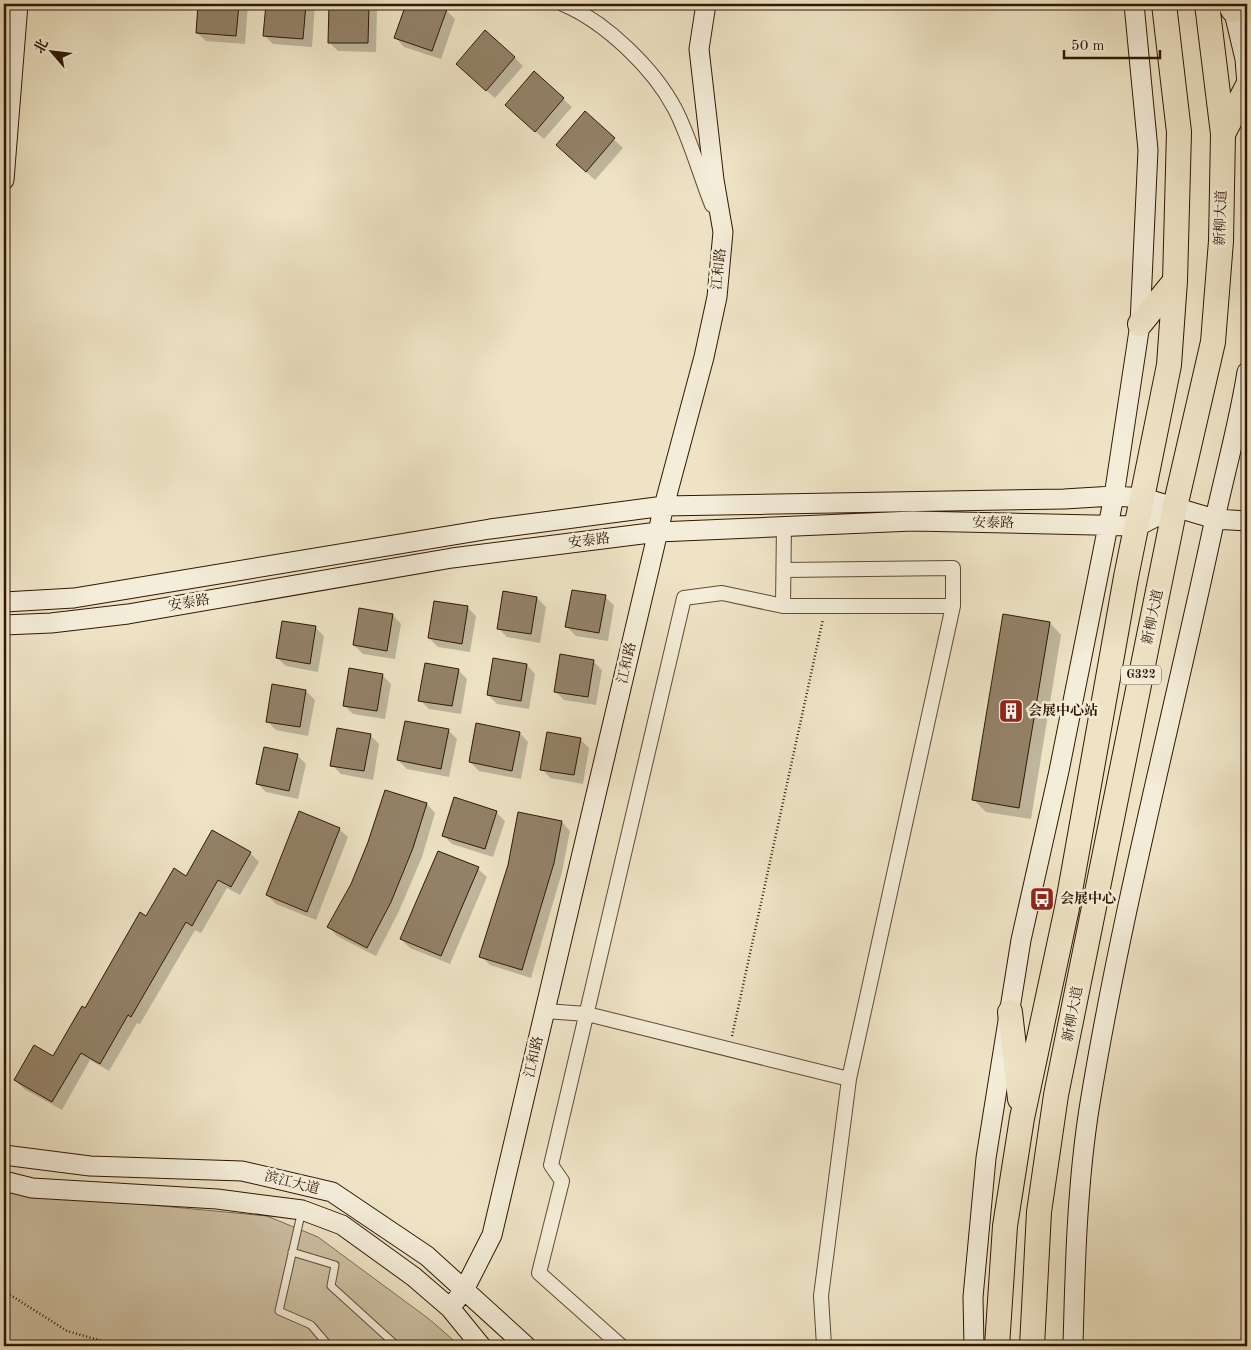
<svg xmlns="http://www.w3.org/2000/svg" width="1251" height="1350" font-family="'Old Standard TT','Noto Serif SC',serif">
  <rect width="100%" height="100%" fill="#eee4c5"/>
  <filter id="stains"><feTurbulence type="fractalNoise" baseFrequency=".004" numOctaves="4"/><feColorMatrix values="0 0 0 0 .2 0 0 0 0 .09 0 0 0 0 .02 0 0 0 .5 -.17"/></filter>
  <radialGradient id="worn" r=".72"><stop offset=".6" stop-color="#630" stop-opacity="0"/><stop offset="1" stop-color="#630" stop-opacity=".3"/></radialGradient>
  <!-- green -->
  <path fill="#cec1a4" stroke="#806c54" d="M4 1191 267 1216 318 1237 429 1319 460 1346H4Z"/>
  <!-- shadow -->
  <path fill="#0003" d="M199 4H248L245 44 206 41 197 33Z
    M267 4H315L312 47 273 44 264 35Z
    M330 4H372L377 9 376 52 338 51 329 42Z
    M408 4H427L446 10 455 19 441 59 404 47 396 38Z
    M514 57 523 66 495 98 466 73Z
    M534 73 572 107 544 139 515 114Z
    M585 113 623 148 595 180 566 154Z
    M1247 441V466L1244 458Z
    M605 597 614 605 608 641 576 636 567 627Z
    M537 598 546 607 540 643 507 637 498 628Z
    M468 608 476 616 470 652 438 647 429 638Z
    M393 615 401 624 395 659 363 654 354 645Z
    M1050 623 1061 635 1031 819 986 812 974 800Z
    M315 627 324 636 318 672 286 666 277 658Z
    M593 661 602 670 596 705 564 700 555 691Z
    M527 665 535 674 529 709 497 704 488 695Z
    M458 670 467 679 461 714 429 709 420 700Z
    M382 675 391 684 385 719 353 714 344 705Z
    M306 691 315 700 308 736 276 730 267 721Z
    M448 730 457 739 449 777 407 769 398 760Z
    M520 733 528 742 521 779 479 771 470 762Z
    M370 735 379 744 373 780 341 774 332 765Z
    M580 739 589 748 583 784 550 778 542 769Z
    M297 755 306 764 298 799 266 792 257 783Z
    M386 791 427 804 435 813 422 857 399 911 376 956 337 936 329 927 352 884Z
    M496 812 505 821 493 857 452 844 444 836Z
    M562 822 570 831 562 872 531 978 490 965 481 956Z
    M339 829 348 837 316 920 276 904 267 895Z
    M213 832 250 853 259 862 240 895 227 888 201 933 195 930 140 1024 137 1023 109 1071 90 1060 62 1110 24 1089 15 1080 54 1058 147 918 187 877Z
    M478 869 487 877 450 964 410 948 401 939Z"/>
  <!-- building -->
  <path fill="#938268" stroke="#311804" d="M198 4H239L236 36 196 33Z
    M266 4H306L303 39 263 36Z
    M329 4H369L368 43H328Z
    M406 4H431L447 9 432 51 394 38Z
    M485 30 515 57 486 91 456 64Z
    M534 71 564 98 535 132 505 105Z
    M585 111 615 138 586 172 556 145Z
    M572 590 606 595 599 633 565 627Z
    M503 591 537 597 531 634 497 629Z
    M434 601 468 606 462 644 428 638Z
    M359 608 393 614 387 651 353 645Z
    M1003 614 1050 622 1019 808 972 800Z
    M282 621 316 626 310 664 276 658Z
    M560 654 594 660 588 697 554 692Z
    M493 658 527 664 521 701 487 695Z
    M425 663 459 669 452 706 418 701Z
    M349 668 383 674 377 711 343 706Z
    M272 684 306 690 300 727 266 722Z
    M405 721 449 729 441 769 397 760Z
    M476 723 520 732 512 771 469 762Z
    M337 728 371 734 364 771 330 766Z
    M547 732 581 738 574 775 540 770Z
    M264 747 298 754 289 791 256 784Z
    M385 790 427 803 413 848 391 902 367 948 327 927 351 884 368 842Z
    M454 797 497 811 485 849 442 836Z
    M299 811 340 828 307 912 266 895Z
    M518 812 562 821 554 863 522 970 479 957 508 865Z
    M212 830 251 852 231 887 218 880 192 926 186 922 131 1017 128 1015 100 1064 81 1053 52 1102 14 1080 34 1045 53 1056 82 1006 85 1008 140 912 146 916 174 868 186 876Z
    M438 851 479 867 441 956 400 939Z"/>
  <g fill="none" stroke-linecap="round" stroke-linejoin="round">
    <defs>
      <path id="lane" d="M302 1210 279 1311 311 1325 329 1346
        M292 1252 335 1265 331 1286 397 1346"/>
      <path id="street" d="M563 4C606 22 654 69 675 109 690 138 700 175 712 205
        M784 525 783 606H953
        M784 570 953 568V606L849 1079 821 1296 824 1346
        M545 1011 587 1014 849 1079
        M621 1346 539 1273 562 1181 551 1165 684 598 722 593 783 606"/>
      <path id="secondary" d="M1232 4 1245 59 1247 85
        M4 180 18 4
        M4 602 74 598 490 529 664 506 1064 499 1114 496 1144 498 1215 519 1247 521
        M4 625 51 623 128 614 452 558 658 532 913 521 1138 526 1175 507
        M4 1155 90 1166 242 1171 332 1192 427 1256 526 1346
        M4 1181 32 1188 217 1199 302 1210 342 1225 414 1277 450 1308 481 1346
        M450 1308 464 1290 492 1235 664 506 704 357 717 297 723 232 714 180 699 49 706 4
        M974 1346 973 1297 986 1158 1021 940 1059 771 1114 496 1140 324 1148 150 1134 4
        M1073 1346C1075 1265 1077 1183 1090 1103 1122 908 1173 716 1214 523 1225 472 1239 423 1247 372"/>
      <path id="highway" d="M1230 4 1233 10
        M1223 134 1247 87
        M1140 324 1175 281
        M1010 1012 1020 1099
        M997 1346 1005 1226 1022 1118 1067 908 1126 577 1169 365 1175 281 1179 132 1164 4
        M1032 1346 1039 1212 1056 1095 1175 507 1213 342 1221 241 1223 134 1207 4"/>
    </defs>
    <!-- lane casing -->
    <use href="#lane" stroke="#604b34" stroke-width="9"/>
    <!-- street casing -->
    <use href="#street" stroke="#604b34" stroke-width="16"/>
    <!-- secondary casing -->
    <use href="#secondary" stroke="#311804" stroke-width="21"/>
    <!-- highway casing -->
    <use href="#highway" stroke="#311804" stroke-width="26"/>
    <!-- path -->
    <path stroke="#311804" stroke-width="2.5" stroke-dasharray="1 2.5" stroke-linecap="butt" d="M732 1036 823 619
      M4 1291 67 1331 120 1346"/>
    <!-- lane -->
    <use href="#lane" stroke="#f4edd9" stroke-width="7"/>
    <!-- street -->
    <use href="#street" stroke="#f4edd9" stroke-width="14"/>
    <!-- secondary -->
    <use href="#secondary" stroke="#f4edd9" stroke-width="19"/>
    <!-- highway -->
    <use href="#highway" stroke="#eee4c5" stroke-width="24"/>
  </g>
  <!-- icons -->
  <defs>
    <symbol id="building-square" viewBox="-11 -11 22 22"><rect x="-9" y="-9" width="18" height="18" rx="4" fill="#8f2418" stroke="#f4edd9"/><path d="M-4-6H4V6H1V3H-1V6H-4ZM-2.5-4.3h1.7v1.8h-1.7ZM.8-4.3h1.7v1.8H.8ZM-2.5-1h1.7V.8h-1.7ZM.8-1h1.7V.8H.8Z" fill="#fff"/></symbol>
    <symbol id="bus-square" viewBox="-11 -11 22 22"><rect x="-9" y="-9" width="18" height="18" rx="4" fill="#8f2418" stroke="#f4edd9"/><path d="M-5-6H5V4H4V6H2V4H-2V6H-4V4H-5ZM-3.5-4V0h7V-4ZM-3.5 1.2v1.5H-2V1.2ZM2 1.2v1.5H3.5V1.2Z" fill="#fff"/></symbol>
  </defs>
  <g fill-rule="evenodd">
    <use href="#building-square" x="997" y="697" width="28" height="28"/>
    <use href="#bus-square" x="1028" y="885" width="28" height="28"/>
  </g>
  <g text-anchor="middle" dominant-baseline="central" stroke-width="5" stroke-linejoin="round" paint-order="stroke">
    <!-- shield labels -->
    <rect fill="#f4edd9" stroke="#6c5844" stroke-width="1" x="1121" y="665.5" width="40" height="19" rx="4"/>
    <g font-size="12" font-weight="bold" fill="#311804">
      <text x="1141" y="675">G322</text>
    </g>
    <!-- street labels -->
    <g font-size="14" fill="#311804" stroke="#f4edd9">
      <text transform="translate(1221 218) rotate(-88)">新柳大道</text>
      <text transform="translate(719 269) rotate(-84)">江和路</text>
      <text transform="translate(993 523) rotate(1)">安泰路</text>
      <text transform="translate(589 541) rotate(-7)">安泰路</text>
      <text transform="translate(189 603) rotate(-10)">安泰路</text>
      <text transform="translate(1153 617) rotate(-78)">新柳大道</text>
      <text transform="translate(627 663) rotate(-77)">江和路</text>
      <text transform="translate(1073 1014) rotate(-79)">新柳大道</text>
      <text transform="translate(534 1057) rotate(-77)">江和路</text>
      <text transform="translate(292 1183) rotate(14)">滨江大道</text>
    </g>
    <!-- poi labels -->
    <g font-size="14" font-weight="bold" fill="#311804" stroke="#f4edd9" text-anchor="start">
      <text x="1028" y="711">会展中心站</text>
      <text x="1060" y="899">会展中心</text>
    </g>
  </g>
  <!-- margin -->
  <rect width="1251" height="1350" fill="none" stroke="#eee4c5" stroke-width="20"/>
  <rect x="5" y="5" width="1241" height="1340" fill="none" stroke="#311804" stroke-width="2.5"/>
  <rect x="10" y="10" width="1231" height="1330" fill="none" stroke="#311804"/>
  <!-- north arrow -->
  <g transform="translate(52 52) rotate(298)" stroke="#f4edd9" stroke-width="4" paint-order="stroke">
  <path d="M0-4L9 19L0 12L-9 19Z" fill="#311804"/>
  <text y="-8" font-size="14" font-weight="bold" text-anchor="middle" fill="#311804">北</text>
  </g>
  <!-- scale -->
  <path d="M1064 50v8h96v-8" fill="none" stroke="#311804" stroke-width="2.5"/>
  <text x="1071" y="50" font-size="15" fill="#311804" stroke="#f4edd9" stroke-width="4" paint-order="stroke">50 m</text>
  <rect width="100%" height="100%" filter="url(#stains)"/>
  <rect width="100%" height="100%" fill="url(#worn)"/>
</svg>
